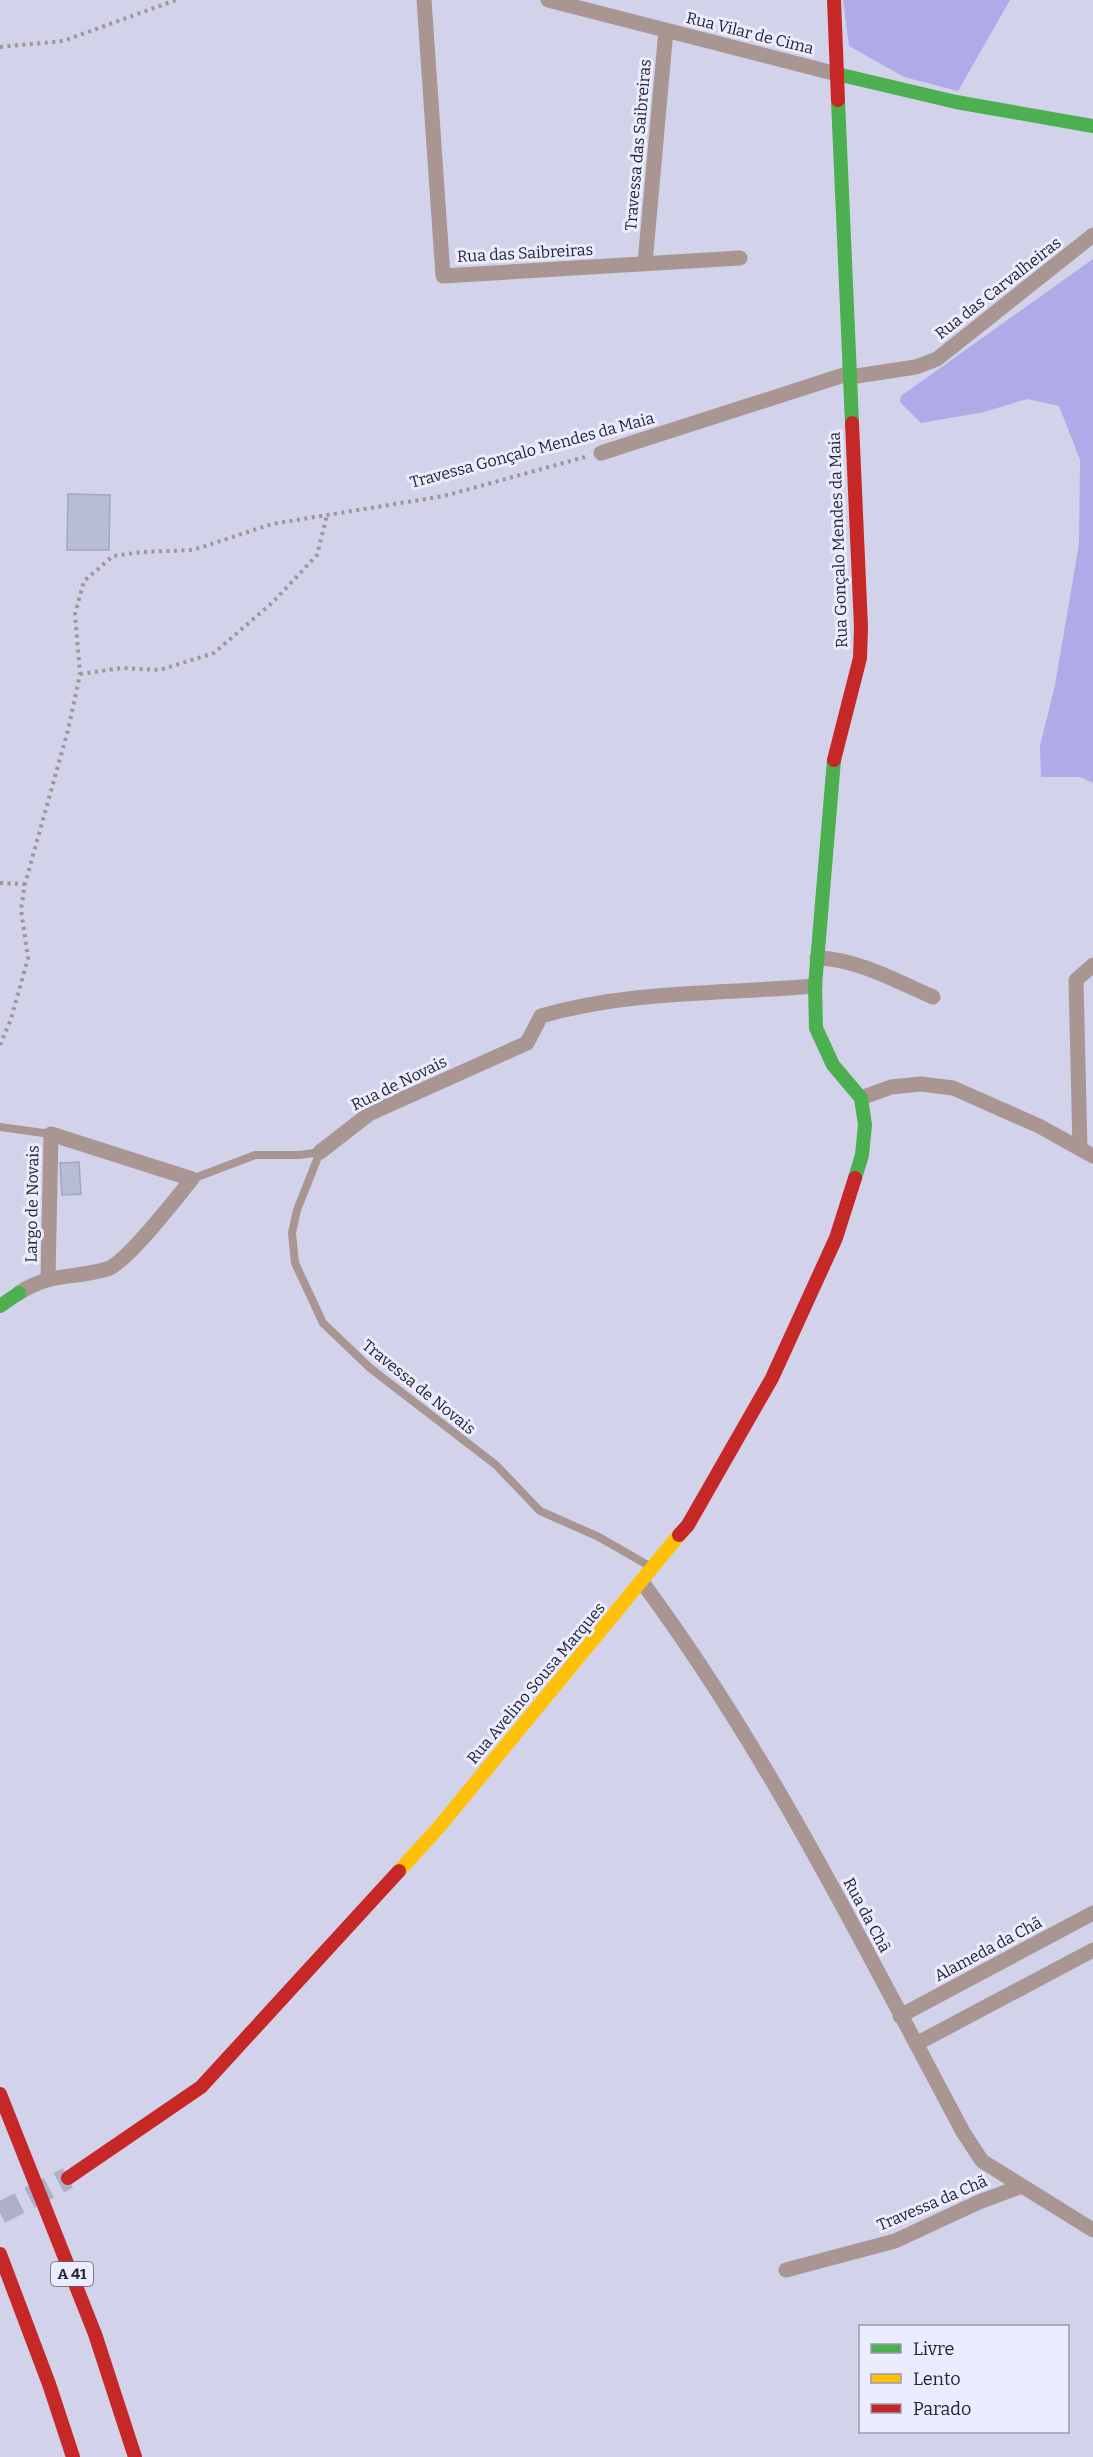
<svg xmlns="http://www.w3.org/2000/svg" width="1093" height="2457" font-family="Bitter,serif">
  <rect width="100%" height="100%" fill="#d2d2ea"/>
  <!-- forest -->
  <path fill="#aeabe8" d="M843 0H1010L958 91 904 77 849 46Z
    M1093 259V783L1080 777H1041L1040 746 1055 685 1079 544 1080 460 1059 406 1027 399 984 412 921 423 900 402 901 396Z"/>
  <!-- building -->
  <path fill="#b7bdd4" stroke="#a4a7ba" stroke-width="1.5" d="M68 494 110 495 109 550H67Z
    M79 1162 81 1194 62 1195 60 1163Z"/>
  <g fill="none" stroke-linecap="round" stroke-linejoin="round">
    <!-- secondary-tunnel -->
    <path stroke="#afafc6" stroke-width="22" stroke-dasharray="22 11" stroke-linecap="butt" d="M0 2213 68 2178"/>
    <!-- path -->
    <path stroke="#a09597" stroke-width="4" stroke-dasharray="3 4.5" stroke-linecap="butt" d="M0 47 63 41 176 0
      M80 674 122 668 160 670 214 653 273 602 317 555 327 515
      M0 883 25 884
      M0 1045 11 1019 28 958 21 909 25 884 68 730 80 674 75 614 84 581 113 556 142 552 193 550 272 524 444 496 585 457"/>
    <!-- lane -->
    <path stroke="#a99692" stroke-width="8" d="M0 1127 51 1134
      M192 1179 255 1155H300L320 1152 297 1210 292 1233 295 1263 323 1323 370 1368 496 1465 540 1511 599 1537 651 1567"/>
    <!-- street -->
    <path stroke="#a99692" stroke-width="15" d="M424 0 443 276 740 258
      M548 0 837 74
      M645 263 666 30
      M850 377 916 367 937 359 1093 235
      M601 453 850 373
      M817 958C858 959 896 981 933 997
      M861 1098 891 1087 921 1084 953 1088 1039 1126 1093 1156
      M1080 1149 1076 980 1093 965
      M320 1152 369 1114 527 1043 541 1016C630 990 723 994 815 986
      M19 1293C51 1272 74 1279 107 1269 127 1263 176 1198 192 1179L51 1134 48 1279
      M642 1582C768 1752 863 1945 963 2132L982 2161 1093 2230
      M900 2016 1093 1913
      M916 2044 1093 1950
      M786 2270 895 2241 979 2202 1022 2186"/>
    <!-- fast -->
    <path stroke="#4caf50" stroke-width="14" d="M837 74 956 102 1093 126
      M838 100 852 423
      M834 760 815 986 816 1028 833 1065 861 1098 865 1125 862 1155 855 1178
      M0 1306 19 1293"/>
    <!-- slow -->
    <path stroke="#ffc107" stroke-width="14" d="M399 1871 439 1827 679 1535"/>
    <!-- jam -->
    <path stroke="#c62828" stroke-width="14" d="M834 0 838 100
      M834 760 860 658 861 627 852 423
      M679 1535 688 1525 772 1378 836 1238 855 1178
      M0 2094 95 2334 135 2457
      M68 2178 201 2087 399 1871
      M0 2254 49 2384 73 2457"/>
  </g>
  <g text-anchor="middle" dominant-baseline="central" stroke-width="6" stroke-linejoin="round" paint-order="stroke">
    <!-- shield labels -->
    <rect fill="#ebecfe" stroke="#606071" stroke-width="1.5" x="51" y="2262" width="42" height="24" rx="4.5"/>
    <g font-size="15" font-weight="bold" fill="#242435">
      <text x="72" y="2274">A 41</text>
    </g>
    <!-- street labels -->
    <g font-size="16" fill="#242435" stroke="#ebecfe">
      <text transform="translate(750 33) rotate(14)">Rua Vilar de Cima</text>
      <text transform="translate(638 145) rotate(-85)">Travessa das Saibreiras</text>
      <text transform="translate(525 253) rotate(-3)">Rua das Saibreiras</text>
      <text transform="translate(998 288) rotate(-38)">Rua das Carvalheiras</text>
      <text transform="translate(532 450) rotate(-15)">Travessa Gonçalo Mendes da Maia</text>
      <text transform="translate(838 540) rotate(-92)">Rua Gonçalo Mendes da Maia</text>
      <text transform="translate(399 1083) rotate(-26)">Rua de Novais</text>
      <text transform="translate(32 1204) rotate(-89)">Largo de Novais</text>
      <text transform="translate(419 1387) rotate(39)">Travessa de Novais</text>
      <text transform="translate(536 1683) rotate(-50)">Rua Avelino Sousa Marques</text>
      <text transform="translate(867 1915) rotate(62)">Rua da Chã</text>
      <text transform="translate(988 1949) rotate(-28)">Alameda da Chã</text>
      <text transform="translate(932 2203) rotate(-23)">Travessa da Chã</text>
    </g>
  </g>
  <!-- legend -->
  <rect x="859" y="2325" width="210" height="108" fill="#ebecfe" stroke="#9b9cae" stroke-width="1.5"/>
  <rect x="871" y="2344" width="30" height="9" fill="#4caf50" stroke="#9b9cae" stroke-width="1.5"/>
  <text x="913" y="2355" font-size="18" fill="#242435">Livre</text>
  <rect x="871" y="2374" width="30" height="9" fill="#ffc107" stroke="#9b9cae" stroke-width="1.5"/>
  <text x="913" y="2385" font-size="18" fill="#242435">Lento</text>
  <rect x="871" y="2404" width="30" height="9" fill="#c62828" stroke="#9b9cae" stroke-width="1.5"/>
  <text x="913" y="2415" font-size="18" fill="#242435">Parado</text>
</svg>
